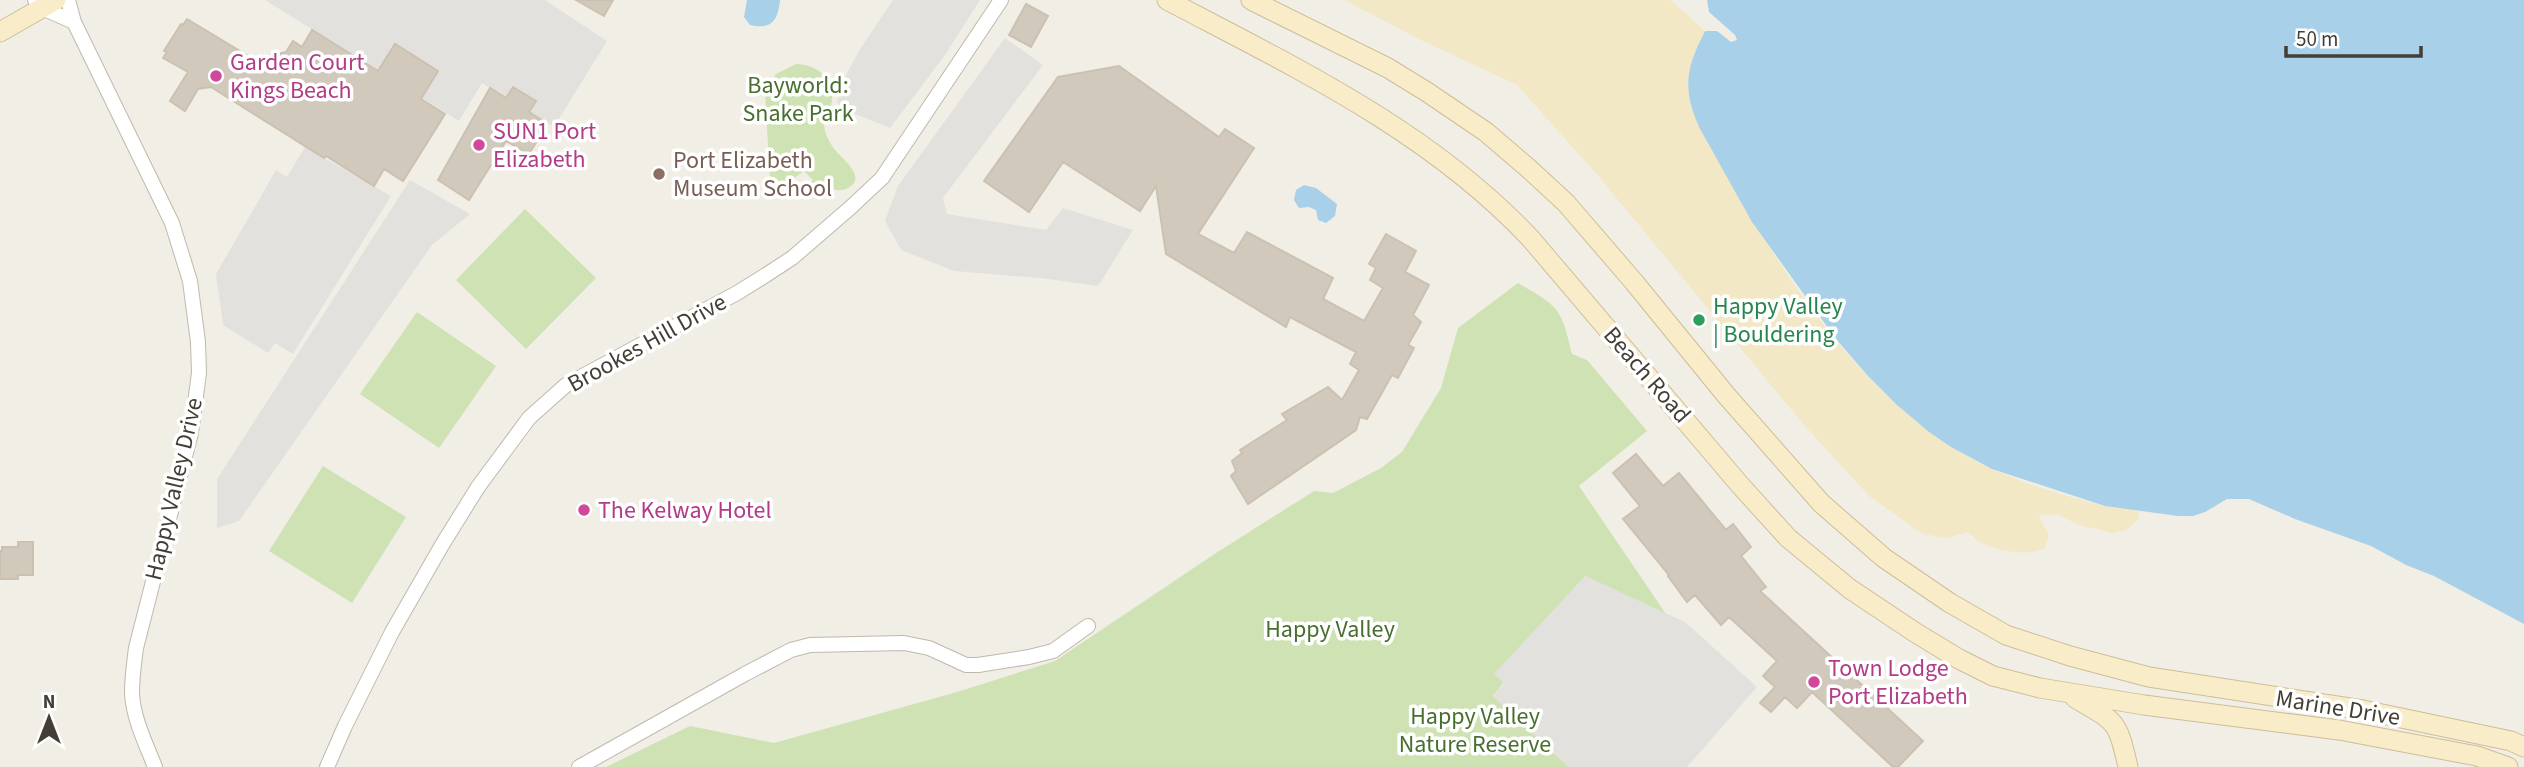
<svg xmlns="http://www.w3.org/2000/svg" width="2524" height="767" font-family="'Source Sans 3',sans-serif">
  <rect width="100%" height="100%" fill="#f1eee6"/>
  <!-- green -->
  <path fill="#cee2b3" d="M796 64C819 65 837 80 831 106 828 116 822 120 825 131 827 138 831 145 835 150 842 159 868 177 848 188 841 192 834 190 828 187L821 193 811 182 813 180 804 171 782 187 775 178 770 180 765 91 776 74Z
    M525 209 596 278 526 349 456 280Z
    M1518 283C1559 307 1561 307 1572 354L1587 360 1647 431 1579 486 1666 614 1585 576 1493 696 1569 767H606L690 726 774 743 957 692 1055 661 1216 553 1314 491 1333 493 1381 468 1402 452 1441 388 1458 328Z
    M417 312 496 366 439 448 360 394Z
    M323 466 406 517 352 603 269 551Z"/>
  <!-- sand -->
  <path fill="#f2e8c5" d="M1344 0H1671L1705 31C1686 68 1682 89 1699 127 1768 251 1857 406 1990 468 2022 483 2067 497 2101 505 2113 508 2125 508 2138 511L2139 519 2126 530 2113 533 2079 525 2057 514 2046 515 2041 513 2039 518 2049 535 2045 548C2028 557 1999 551 1982 543 1976 540 1973 536 1968 532L1947 538 1923 534 1869 496 1804 425 1600 178 1517 85 1423 41Z"/>
  <!-- parking -->
  <path fill="#e3e1de" d="M265 0H545L607 41 554 127 529 112 536 101 514 87 506 98 482 83 459 121Z
    M893 0H980L945 55 890 128 843 109 837 102 847 73 860 49Z
    M1005 38 1043 65 943 198 947 214 1046 230 1063 208 1133 230 1098 286 1041 278 954 271 901 250 885 221 898 186Z
    M305 147 391 196 293 354 275 343 268 353 223 325 216 274 276 170 287 177Z
    M410 180 470 214 432 245 239 521 217 528V479Z
    M1585 576 1685 622 1757 687 1687 767H1569L1493 696 1504 683 1494 674Z"/>
  <!-- water -->
  <path fill="#a8d0e9" d="M747 0H780C778 20 772 30 750 25L744 17Z
    M1707 0H2524V624L2434 576 2406 565 2371 546 2295 519 2249 499H2227L2205 512 2193 516H2178L2105 506 1992 469 1951 447 1929 432 1897 405 1867 375 1836 339 1752 222 1699 127C1682 88 1686 68 1705 31H1717L1731 42 1737 40 1735 35 1709 12Z
    M1304 185 1316 188 1337 204 1335 216 1326 223 1318 220 1316 210 1309 207 1299 208 1294 200 1296 190Z"/>
  <!-- building -->
  <path fill="#d2c9bd" stroke="#ccc1b1" stroke-width="2" d="M576 0H613L604 16Z
    M1026 4 1048 16 1031 47 1009 35Z
    M187 19 258 62 268 56 286 52 293 41 302 47 312 30 378 71 395 44 438 71 421 99 445 114 403 181 384 169 374 186 326 156 324 158 211 87 198 89 185 111 170 101 188 72 163 58 167 52 164 51 181 24 183 25Z
    M1119 66 1219 137 1225 129 1254 148 1198 234 1234 253 1247 232 1333 278 1323 299 1364 321 1383 288 1370 280 1376 268 1369 264 1386 234 1416 251 1405 272 1429 285 1413 315 1421 322 1408 345 1414 348 1398 378 1392 375 1367 419 1360 417 1356 430 1248 504 1231 476 1236 471 1232 461 1242 453 1240 450 1287 420 1282 414 1328 387 1342 400 1359 370 1350 364 1356 352 1290 317 1286 327 1166 254 1156 186 1140 211 1063 162 1029 212 984 181 1058 77Z
    M513 87 536 101 529 112 545 122 538 134 540 136 529 154 506 141 469 200 438 180 490 88 506 98Z
    M1636 454 1663 486 1679 473 1726 530 1733 524 1751 547 1741 556 1766 587 1760 591 1923 741 1898 767H1893L1812 692 1797 708 1785 697 1771 712 1760 703 1775 687 1763 676 1777 661 1729 617 1721 625 1695 595 1687 602 1668 576 1669 575 1623 519 1640 506 1613 473Z
    M18 542H33V575H18V579H0V551H2V547H18Z"/>
  <g fill="none" stroke-linecap="round" stroke-linejoin="round">
    <defs>
      <path id="street" d="M35 0 42 8 74 22
        M68 0 74 22 172 223 190 281 198 342 199 373 191 433 136 648C134 663 132 678 132 693 133 718 146 744 155 767
        M327 767 345 726 392 632 442 545 478 487 529 418 566 385 737 293 766 275 792 258 850 208 882 178 1001 0
        M579 767 745 674 791 650 810 645 904 643 929 648 966 665H978L1029 657 1053 651 1088 626"/>
      <path id="secondary" d="M1167 0C1296 68 1430 131 1531 239L1740 485 1788 538 1850 589 1916 633 1959 659 1993 676 2040 688 2144 705 2339 730 2477 756 2508 767
        M1251 0 1388 68 1427 92 1486 132 1528 168 1566 203 1634 282 1726 395 1821 503 1884 558 1950 603 2006 635 2070 656 2149 677 2363 710 2511 741 2524 747
        M0 32 56 0
        M2075 698C2117 723 2117 719 2128 767"/>
    </defs>
    <!-- street casing -->
    <use href="#street" stroke="#bfb8ad" stroke-width="16"/>
    <!-- secondary casing -->
    <use href="#secondary" stroke="#cdbe9a" stroke-width="21"/>
    <!-- street -->
    <use href="#street" stroke="#fff" stroke-width="14"/>
    <!-- secondary -->
    <use href="#secondary" stroke="#f9ecc8" stroke-width="19"/>
  </g>
  <!-- markers -->
  <g fill="#d1479c" stroke="#fff" stroke-width="2.5">
    <circle cx="216" cy="76" r="7"/>
    <circle cx="479" cy="145" r="7"/>
    <circle cx="584" cy="510" r="7"/>
    <circle cx="1814" cy="682" r="7"/>
  </g>
  <circle fill="#8d6e63" stroke="#fff" stroke-width="2.5" cx="659" cy="174" r="7"/>
  <circle fill="#2e9e5b" stroke="#fff" stroke-width="2.5" cx="1699" cy="320" r="7"/>
  <g text-anchor="middle" dominant-baseline="central" stroke-width="7" stroke-linejoin="round" paint-order="stroke">
    <!-- hotel labels -->
    <g font-size="24" fill="#b23c85" stroke="#fff" text-anchor="start">
      <text x="230" y="62">Garden Court<tspan x="230" dy="28">Kings Beach</tspan></text>
      <text x="493" y="131">SUN1 Port<tspan x="493" dy="28">Elizabeth</tspan></text>
      <text x="598" y="510">The Kelway Hotel</text>
      <text x="1828" y="668">Town Lodge<tspan x="1828" dy="28">Port Elizabeth</tspan></text>
    </g>
    <!-- park labels -->
    <g font-size="24" fill="#496f2f" stroke="#fff">
      <text x="798" y="85">Bayworld:<tspan x="798" dy="28">Snake Park</tspan></text>
      <text x="1330" y="629">Happy Valley</text>
      <text x="1475" y="716">Happy Valley<tspan x="1475" dy="28">Nature Reserve</tspan></text>
    </g>
    <!-- education labels -->
    <g font-size="24" fill="#785e54" stroke="#fff" text-anchor="start">
      <text x="673" y="160">Port Elizabeth<tspan x="673" dy="28">Museum School</tspan></text>
    </g>
    <!-- leisure labels -->
    <g font-size="24" fill="#27864d" stroke="#fff" text-anchor="start">
      <text x="1713" y="306">Happy Valley<tspan x="1713" dy="28">| Bouldering</tspan></text>
    </g>
    <!-- street labels -->
    <g font-size="24" fill="#433e36" stroke="#fff">
      <text transform="translate(647 343) rotate(-29)">Brookes Hill Drive</text>
      <text transform="translate(1647 375) rotate(49)">Beach Road</text>
      <text transform="translate(174 489) rotate(-77)">Happy Valley Drive</text>
      <text transform="translate(2338 708) rotate(9)">Marine Drive</text>
    </g>
  </g>
  <!-- north arrow -->
  <g transform="translate(49 718)" stroke="#ffffff" stroke-width="5" paint-order="stroke">
  <path d="M0-5L12 26L0 18L-12 26Z" fill="#433e36"/>
  <text y="-10" font-size="19" font-weight="bold" text-anchor="middle" fill="#433e36">N</text>
  </g>
  <!-- scale -->
  <path d="M2286 46v10h135v-10" fill="none" stroke="#433e36" stroke-width="3.5"/>
  <text x="2296" y="46" font-size="21" fill="#433e36" stroke="#ffffff" stroke-width="5" paint-order="stroke">50 m</text>
</svg>
